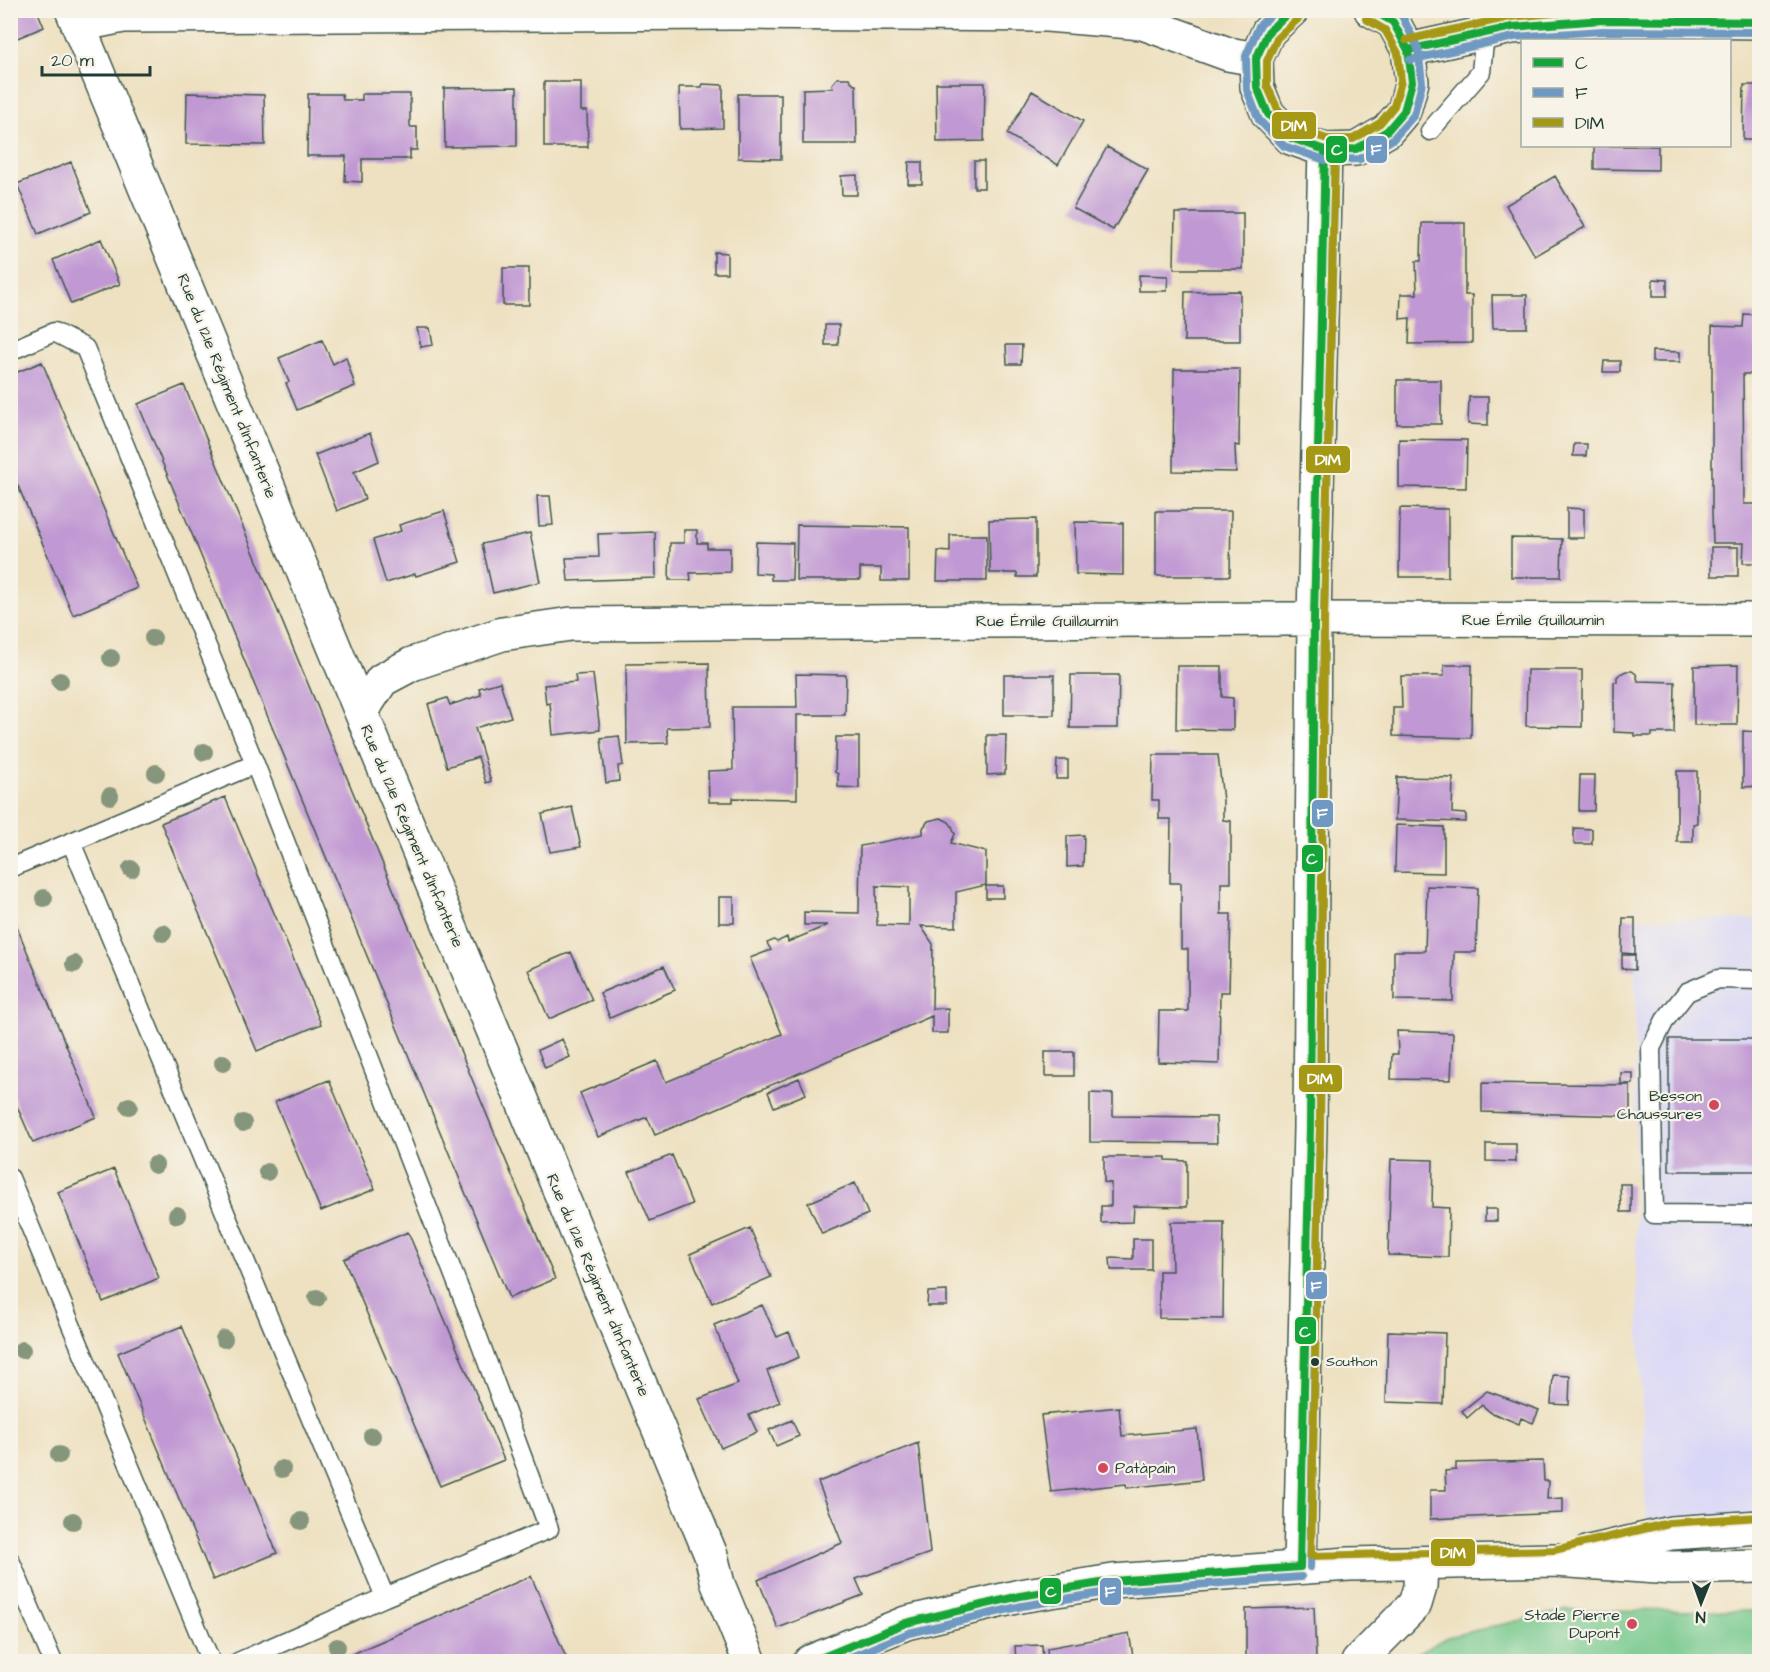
<svg xmlns="http://www.w3.org/2000/svg" width="1770" height="1672" font-family="'Architects Daughter',sans-serif">
  <rect width="100%" height="100%" fill="#f7f3e8"/>
  <filter id="ink" filterUnits="userSpaceOnUse"><feTurbulence type="fractalNoise" baseFrequency=".0167" numOctaves="2"/><feDisplacementMap in="SourceGraphic" scale="12" xChannelSelector="R" yChannelSelector="G"/><feConvolveMatrix kernelMatrix="1 2 1 2 8 2 1 2 1" color-interpolation-filters="sRGB"/></filter>
  <filter id="wash" filterUnits="userSpaceOnUse"><feTurbulence type="fractalNoise" baseFrequency=".008" numOctaves="4" result="noise"/><feDisplacementMap in="SourceGraphic" scale="24" xChannelSelector="R" yChannelSelector="G"/><feGaussianBlur stdDeviation="1.35" result="paint"/><feColorMatrix in="noise" values="0 0 0 0 0 0 0 0 0 0 0 0 0 0 0 0 0 1.4 0 .05"/><feComposite in="paint" operator="in"/></filter>
  <g filter="url(#wash)">
    <rect width="100%" height="100%" fill="#eee1c1"/>
    <!-- built -->
    <path fill="#d9d7f7" d="M1635 918 1759 919V1528L1647 1539 1636 1253Z"/>
    <!-- park -->
    <path fill="#74c88c" stroke="#4a8260" stroke-width="1.5" d="M1566 1610 1759 1611V1661H1404L1447 1637Z"/>
    <g id="blocks">
      <!-- building -->
      <path fill="#c098d3" fill-rule="evenodd" d="M10 10H37L44 27 15 39 10 29Z
        M837 78H849L854 85H856L857 144H803V89L833 88 832 84Z
        M544 82H581V111H587L588 147H544Z
        M936 83H985L984 141 937 142Z
        M702 84 723 85V128L680 129 679 87H702Z
        M1744 85H1760V140H1743Z
        M517 87V146L445 147 444 88Z
        M1032 91 1083 121 1058 165 1007 134Z
        M187 93 264 95 265 145 186 144Z
        M308 94H342L343 100H362V94H410V127H417V150H410V159H362V182L345 181 346 156H307Z
        M738 94H781V159L738 158Z
        M1594 146H1658V170L1594 169Z
        M1107 147 1148 170 1113 230 1073 208Z
        M974 161H984V188H974Z
        M71 162 91 212 38 234 17 184Z
        M909 162H922V184H908Z
        M857 175V195H842L841 176Z
        M1555 176 1585 227 1535 256 1506 205Z
        M1175 213H1243V269H1174Z
        M1422 223H1465V295H1472V343L1409 344 1410 318 1400 319 1401 294H1417L1416 261H1421Z
        M101 239 120 284 71 304 53 260Z
        M714 252 727 253V273H714Z
        M503 268H529V305H503Z
        M1139 275 1168 276 1167 291H1139Z
        M1653 279 1667 280V296H1653Z
        M1240 291V341H1184L1185 292Z
        M1492 295H1527V328H1493Z
        M1744 314 1760 315V327H1756L1757 374H1743L1744 504H1760V563H1743L1744 543H1713L1712 512V326L1743 327Z
        M825 325H839L838 345H825Z
        M417 328H430L433 345 421 347Z
        M322 340 333 364 346 357 355 386 297 410 286 383 289 382 279 358Z
        M1006 345H1022L1021 364H1007Z
        M1652 351 1680 352V362H1652Z
        M1604 361H1620V372H1603Z
        M42 362 137 588 73 615 10 467V375Z
        M1174 369H1240L1239 446 1235 445 1236 472 1173 471Z
        M1397 380H1441V424H1397Z
        M184 385 555 1279 509 1298 138 404Z
        M1469 397H1488V425L1468 424Z
        M370 433 379 461 354 472 365 499 337 511 315 455Z
        M1399 439 1467 440 1466 488 1399 487Z
        M1574 444H1587L1586 456H1573Z
        M537 496H550L553 525 539 526Z
        M1400 508 1448 509V577H1399Z
        M1567 508 1584 509V538H1567Z
        M444 511 460 562 416 576 415 574 386 583 373 540 401 531 399 525Z
        M1156 511H1231L1230 576H1156Z
        M1036 519V577H1017V573H990L989 520Z
        M1075 522 1123 523V575L1076 574Z
        M797 525 909 527V581H881V568H860V580H796Z
        M684 530H697V543H707V548H730V572L690 573 691 580H669L670 543H684Z
        M655 532 656 578 568 581 566 558 599 557 598 534Z
        M530 533 540 582 493 593 482 544Z
        M950 535H987V581H937L938 551 950 552Z
        M1511 538 1562 539 1561 577H1511Z
        M756 542 793 543 792 580H771V574L755 573Z
        M1711 547H1738V576H1711Z
        M709 663 710 727 667 728 668 743 627 744 626 664Z
        M1444 665H1472L1471 738 1393 736V708H1402L1401 676H1444Z
        M1738 665 1737 725H1694V666Z
        M1177 666H1222V697L1233 698V730L1176 729Z
        M1527 670H1582V727L1526 726Z
        M1626 671H1632L1636 674 1638 681 1675 682 1674 733H1652V736H1634V733L1614 732V682H1617V677L1620 674Z
        M593 674 600 730 553 735 550 703 546 704 544 685 576 682 575 675Z
        M796 674 846 675 845 715H797V799L733 798V802H709L708 771 733 770 732 707H797Z
        M1004 675H1054V715H1004Z
        M1071 675H1119L1118 728H1070Z
        M500 682 511 717 475 728 491 781 486 783 478 757 447 767 428 704 447 698 450 705 481 695 479 688Z
        M1743 731 1760 732V786L1743 787Z
        M987 735H1006L1005 774 987 775Z
        M619 736 623 765 618 766 619 781 606 783 601 738Z
        M836 737H859V788L838 787V774L835 772Z
        M1153 755H1218L1223 801V820L1231 821V883H1221V914H1231L1229 992H1220L1219 1064 1158 1062 1159 1011H1188V949H1181V883H1170L1171 819H1159V800H1152Z
        M1057 760H1068V779H1056Z
        M1677 771H1697V823L1693 824V842H1677Z
        M1580 775H1595L1594 811H1579Z
        M1397 777 1453 778 1452 813 1466 814V822L1395 820Z
        M225 797 321 1024 257 1051 161 823Z
        M572 807 581 847 550 852 542 814Z
        M941 818 949 822 952 826 955 834 951 843 986 852V885L956 892V927L921 926 933 944 932 1009 948 1008V1033H932V1016L655 1135 647 1117 598 1137 580 1093 657 1061 666 1082 782 1034 750 958 771 950 767 943 774 940 777 942 787 937 788 942 828 925H804V912L859 913 860 846 923 834V828L928 821ZM876 886 909 887V926L877 925Z
        M1396 825 1444 827V873L1395 872Z
        M1574 828 1592 829V844H1574Z
        M1084 835 1083 866 1067 867V836Z
        M986 886H1003V898H986Z
        M1427 886 1478 888 1476 952H1454L1453 1001 1394 1000V951H1425Z
        M719 897H734V923H719Z
        M11 913 96 1117 33 1143 10 1090Z
        M1623 918H1635V954L1622 953Z
        M571 952 592 1000 549 1019 528 970Z
        M1622 955H1635V970L1622 969Z
        M664 966 675 990 610 1018 600 993Z
        M1397 1031 1453 1033 1451 1080 1391 1079 1392 1054H1398Z
        M562 1039 570 1057 545 1068 538 1050Z
        M1669 1039H1760V1171H1669Z
        M1045 1052H1074V1076H1045Z
        M1621 1073H1633V1084H1621Z
        M799 1078 806 1094 774 1107 768 1092Z
        M329 1080 375 1189 321 1211 275 1102Z
        M1482 1083 1630 1085V1116L1482 1112Z
        M1090 1093 1113 1094V1116L1216 1117 1217 1143 1090 1142Z
        M1486 1144H1516V1162L1486 1161Z
        M672 1155 692 1204 650 1221 629 1172Z
        M1104 1157H1166V1160L1187 1161V1207L1134 1206 1133 1222 1101 1223V1206H1111V1183L1104 1182Z
        M1391 1159 1433 1160 1432 1207 1449 1208 1448 1257 1388 1255Z
        M114 1169 159 1278 103 1302 58 1192Z
        M855 1183 868 1214 822 1234 808 1203Z
        M1620 1184H1631V1212H1621Z
        M1485 1209H1497V1221H1485Z
        M1171 1222H1224L1223 1319 1159 1318V1271H1172Z
        M750 1228 771 1277 712 1303 690 1254Z
        M408 1232 504 1460 440 1486 344 1259Z
        M1133 1239H1151V1270H1111L1110 1258 1133 1259Z
        M947 1291V1306H927L928 1292Z
        M762 1305 777 1337 789 1332 799 1357 767 1371 780 1402 749 1415 757 1432 721 1448 699 1399 738 1384 714 1325Z
        M182 1326 277 1553 213 1580 118 1353Z
        M1388 1331 1445 1333 1443 1404 1386 1402Z
        M1553 1375 1570 1376 1569 1405 1551 1404Z
        M1487 1391 1539 1410 1533 1423 1521 1418 1519 1424 1490 1412 1482 1405 1467 1418 1462 1411Z
        M1119 1407 1122 1436 1197 1429 1202 1480 1127 1488 1126 1484 1051 1492 1041 1415Z
        M792 1420 799 1436 776 1446 769 1430Z
        M918 1443 930 1553 856 1579 863 1595 778 1628 758 1580 842 1543 818 1482Z
        M1543 1461 1544 1481H1548L1547 1499 1563 1498V1513L1430 1519V1490H1446L1445 1471 1456 1470V1463Z
        M531 1576 568 1662H334Z
        M1314 1607 1316 1659H1246V1609Z
        M1129 1633 1134 1662H1048L1047 1648Z
        M1042 1645 1043 1662H1016L1015 1646Z"/>
    </g>
  </g>
  <g filter="url(#ink)">
    <use href="#blocks" fill-opacity="0" stroke="#3e5649" stroke-width="1.5"/>
    <g fill="none" stroke-linecap="round" stroke-linejoin="round">
      <defs>
        <path id="lane" d="M1430 131 1481 72 1485 33
          M10 351 54 332 85 348 255 764 478 1337 549 1529 385 1597 238 1662
          M71 842 385 1597
          M10 868 255 764
          M1760 980 1718 979 1687 992 1665 1020 1651 1048 1654 1214 1760 1215
          M10 1178 211 1662
          M10 1560 53 1662"/>
        <path id="street" d="M72 10 361 712 711 1555 718 1584 750 1662
          M1292 10 1268 32 1256 59 1257 87 1268 114 1291 138 1325 150 1356 149 1387 131 1404 111 1412 82 1408 50 1393 22 1371 10
          M78 25 123 16 734 13 1047 15 1143 23 1228 54 1256 59
          M1408 50 1512 27 1602 20 1760 22
          M361 712 382 680 412 664 502 634 571 624 1284 619 1760 620
          M1300 1567 1310 1128 1314 619 1325 150
          M1358 1662 1415 1604 1420 1587 1421 1563"/>
        <path id="primary" d="M1589 1552 1671 1533 1760 1527
          M810 1662 906 1623 1020 1596 1113 1581 1349 1564 1555 1560 1672 1568 1760 1566"/>
      </defs>
      <!-- lane casing -->
      <use href="#lane" stroke="#3e5649" stroke-width="21"/>
      <!-- street casing -->
      <use href="#street" stroke="#3e5649" stroke-width="36"/>
      <!-- primary casing -->
      <use href="#primary" stroke="#3e5649" stroke-width="36"/>
      <!-- lane -->
      <use href="#lane" stroke="#fff" stroke-width="18"/>
      <!-- street -->
      <use href="#street" stroke="#fff" stroke-width="33"/>
      <!-- primary -->
      <use href="#primary" stroke="#fff" stroke-width="33"/>
      <defs>
        <path id="bus-1" d="M1291 10 1268 32 1256 59 1257 87 1268 114 1291 138 1325 150 1356 149 1387 131 1404 111 1412 82 1408 50 1393 22 1372 10
          M1408 50 1512 27 1602 20 1760 22
          M1300 1567 1310 1128 1314 619 1325 150
          M811 1662 906 1623 1020 1596 1113 1581 1300 1567"/>
        <path id="bus-2" d="M1276 10 1259 26 1246 56 1247 90 1259 120 1284 146 1325 160 1360 159 1393 139 1414 115 1422 83 1418 48 1402 16 1394 10
          M1410 60 1514 37 1602 31 1760 32
          M1310 1567 1320 1128 1324 619 1335 150
          M839 1662 909 1633 1022 1606 1114 1591 1301 1577"/>
        <path id="bus-3" d="M1681 10 1760 11
          M1299 18 1277 38 1267 61V85L1277 108 1297 129 1327 139H1353L1380 123 1394 106 1401 81 1398 53 1385 30 1366 19
          M1406 40 1510 17 1589 10
          M1335 150 1324 619 1320 1128 1311 1556 1554 1550 1669 1523 1759 1517"/>
      </defs>
      <!-- bus-1 casing -->
      <use href="#bus-1" stroke="#f7f3e8" stroke-width="12"/>
      <!-- bus-2 casing -->
      <use href="#bus-2" stroke="#f7f3e8" stroke-width="12"/>
      <!-- bus-3 casing -->
      <use href="#bus-3" stroke="#f7f3e8" stroke-width="12"/>
      <!-- bus-1 -->
      <use href="#bus-1" stroke="#13a538" stroke-width="8"/>
      <!-- bus-2 -->
      <use href="#bus-2" stroke="#6f99c2" stroke-width="8"/>
      <!-- bus-3 -->
      <use href="#bus-3" stroke="#a59815" stroke-width="8"/>
    </g>
    <!-- trees -->
    <g fill="#86967d">
      <circle cx="153" cy="638" r="9"/>
      <circle cx="111" cy="658" r="9"/>
      <circle cx="60" cy="681" r="9"/>
      <circle cx="204" cy="752" r="9"/>
      <circle cx="156" cy="773" r="9"/>
      <circle cx="110" cy="796" r="9"/>
      <circle cx="131" cy="869" r="9"/>
      <circle cx="44" cy="898" r="9"/>
      <circle cx="163" cy="933" r="9"/>
      <circle cx="74" cy="964" r="9"/>
      <circle cx="223" cy="1063" r="9"/>
      <circle cx="129" cy="1106" r="9"/>
      <circle cx="243" cy="1123" r="9"/>
      <circle cx="155" cy="1165" r="9"/>
      <circle cx="267" cy="1172" r="9"/>
      <circle cx="177" cy="1215" r="9"/>
      <circle cx="317" cy="1298" r="9"/>
      <circle cx="224" cy="1339" r="9"/>
      <circle cx="22" cy="1350" r="9"/>
      <circle cx="372" cy="1436" r="9"/>
      <circle cx="59" cy="1455" r="9"/>
      <circle cx="282" cy="1469" r="9"/>
      <circle cx="73" cy="1521" r="9"/>
      <circle cx="301" cy="1521" r="9"/>
      <circle cx="337" cy="1647" r="9"/>
    </g>
  </g>
  <!-- markers -->
  <g fill="#d1495b" stroke="#f7f3e8" stroke-width="2">
    <circle cx="1714" cy="1105" r="6"/>
    <circle cx="1103" cy="1468" r="6"/>
    <circle cx="1632" cy="1624" r="6"/>
  </g>
  <circle fill="#1f3d34" stroke="#f7f3e8" stroke-width="2" cx="1315" cy="1362" r="5"/>
  <g text-anchor="middle" dominant-baseline="central" stroke-width="4.5" stroke-linejoin="round" paint-order="stroke">
    <!-- bus labels -->
    <g font-size="14" fill="#1f3d34" stroke="#f7f3e8" text-anchor="start">
      <text x="1326" y="1362">Southon</text>
    </g>
    <!-- street labels -->
    <g font-size="16" fill="#1f3d34" stroke="#f7f3e8">
      <text transform="translate(227 386) rotate(68)">Rue du 121e Régiment d'Infanterie</text>
      <text x="1533" y="620">Rue Émile Guillaumin</text>
      <text x="1047" y="621">Rue Émile Guillaumin</text>
      <text transform="translate(412 836) rotate(67)">Rue du 121e Régiment d'Infanterie</text>
      <text transform="translate(598 1285) rotate(67)">Rue du 121e Régiment d'Infanterie</text>
    </g>
    <!-- poi labels -->
    <g font-size="16" fill="#1f3d34" stroke="#f7f3e8" text-anchor="end">
      <text x="1702" y="1096">Besson<tspan x="1702" dy="18">Chaussures</tspan></text>
      <text x="1115" y="1468" text-anchor="start">Patàpain</text>
      <text x="1620" y="1615">Stade Pierre<tspan x="1620" dy="18">Dupont</tspan></text>
    </g>
  </g>
  <g stroke="#f7f3e8" stroke-width="2">
    <rect x="1271" y="111" width="46" height="29" rx="6" fill="#a59815"/>
    <rect x="1365" y="135" width="23" height="29" rx="6" fill="#6f99c2"/>
    <rect x="1325" y="135" width="23" height="29" rx="6" fill="#13a538"/>
    <rect x="1305" y="445" width="46" height="29" rx="6" fill="#a59815"/>
    <rect x="1311" y="799" width="23" height="29" rx="6" fill="#6f99c2"/>
    <rect x="1301" y="844" width="23" height="29" rx="6" fill="#13a538"/>
    <rect x="1298" y="1064" width="45" height="29" rx="6" fill="#a59815"/>
    <rect x="1305" y="1271" width="23" height="29" rx="6" fill="#6f99c2"/>
    <rect x="1294" y="1316" width="23" height="29" rx="6" fill="#13a538"/>
    <rect x="1430" y="1538" width="46" height="29" rx="6" fill="#a59815"/>
    <rect x="1039" y="1577" width="23" height="28" rx="6" fill="#13a538"/>
    <rect x="1099" y="1577" width="23" height="29" rx="6" fill="#6f99c2"/>
  </g>
  <g font-size="16" text-anchor="middle" font-weight="bold" fill="#fff">
    <text x="1294" y="131">DIM</text>
    <text x="1376" y="155">F</text>
    <text x="1337" y="155">C</text>
    <text x="1328" y="465">DIM</text>
    <text x="1322" y="819">F</text>
    <text x="1312" y="864">C</text>
    <text x="1320" y="1084">DIM</text>
    <text x="1316" y="1292">F</text>
    <text x="1305" y="1337">C</text>
    <text x="1453" y="1558">DIM</text>
    <text x="1051" y="1597">C</text>
    <text x="1110" y="1597">F</text>
  </g>
  <!-- margin -->
  <rect width="1770" height="1672" fill="none" stroke="#f7f3e8" stroke-width="36"/>
  <!-- legend -->
  <rect x="1521" y="39" width="210" height="108" fill="#f7f3e8" stroke="#a1aaa0" stroke-width="1.5"/>
  <rect x="1533" y="58" width="30" height="9" fill="#13a538" stroke="#a1aaa0" stroke-width="1.5"/>
  <text x="1575" y="69" font-size="18" fill="#1f3d34">C</text>
  <rect x="1533" y="88" width="30" height="9" fill="#6f99c2" stroke="#a1aaa0" stroke-width="1.5"/>
  <text x="1575" y="99" font-size="18" fill="#1f3d34">F</text>
  <rect x="1533" y="118" width="30" height="9" fill="#a59815" stroke="#a1aaa0" stroke-width="1.5"/>
  <text x="1575" y="129" font-size="18" fill="#1f3d34">DIM</text>
  <!-- north arrow -->
  <g transform="translate(1701 1603) rotate(181)" stroke="#f7f3e8" stroke-width="4.5" paint-order="stroke">
  <path d="M0-4.5L10 22L0 15L-10 22Z" fill="#1f3d34"/>
  <text y="-9" font-size="16" font-weight="bold" text-anchor="middle" fill="#1f3d34">N</text>
  </g>
  <!-- scale -->
  <path d="M42 66v9h108v-9" fill="none" stroke="#1f3d34" stroke-width="3"/>
  <text x="51" y="66" font-size="18" fill="#1f3d34" stroke="#f7f3e8" stroke-width="4.5" paint-order="stroke">20 m</text>
</svg>
